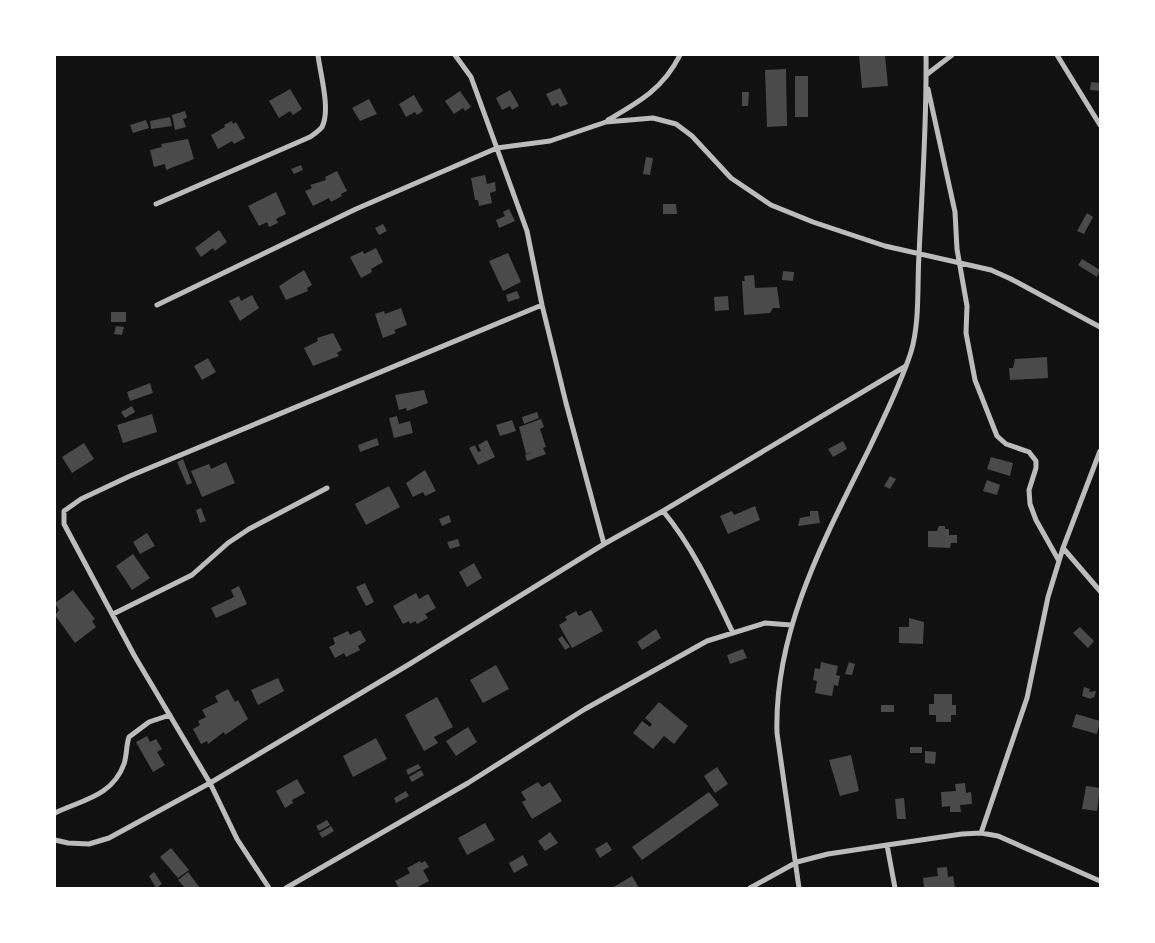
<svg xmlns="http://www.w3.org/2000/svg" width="1155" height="943" font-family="Ubuntu,sans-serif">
  <rect width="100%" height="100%" fill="#111"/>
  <!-- building -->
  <path fill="#4a4a4a" d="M859 55H885L888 86 862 88Z
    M786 69 787 126 767 127 765 70Z
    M795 76H808V117H795Z
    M1091 82 1100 83V91L1090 90Z
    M560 88 568 104 560 107 558 103 552 106 546 94Z
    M290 89 302 109 293 115 290 111 279 118 269 101Z
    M510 90 519 106 512 110 510 106 502 110 496 98Z
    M460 91 471 107 465 111 463 108 454 114 445 101Z
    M742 92H749L748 106H742Z
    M414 95 423 111 417 115 415 112 406 117 399 104Z
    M369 99 377 114 360 121 352 108Z
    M185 111 187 118 183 119 186 127 175 130 172 115Z
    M170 117 172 126 151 129 150 121Z
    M146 120 149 128 133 133 130 125Z
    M232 121 233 124 236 122 245 138 234 144 232 141 218 149 211 135 225 127 224 125Z
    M188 139 194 159 166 170 165 164 154 167 150 150 162 147 161 144Z
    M646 157 653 158 650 175 643 174Z
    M301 165 303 170 294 174 291 169Z
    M337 171 347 191 341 194 342 196 331 202 329 198 313 206 305 191 312 188 310 185 326 180 325 177Z
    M485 175 487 184 495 182 496 191 490 193 492 203 479 206 478 200H475L471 178Z
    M276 192 286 214 276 219 278 223 269 227 267 222 259 226 248 206Z
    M663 204H676L677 214H663Z
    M509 209 515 221 499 228 496 220 505 216 503 212Z
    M1087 213 1093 217 1084 234 1077 231Z
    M383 224 387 231 379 235 375 228Z
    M219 230 227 242 215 251 213 248 201 257 195 248Z
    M376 248 383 262 371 269 372 272 361 278 350 257 363 251 364 254Z
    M508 253 521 282 503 291 489 261Z
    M1082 259 1100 270 1097 277 1078 265Z
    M304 270 312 285 307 288 308 291 286 300 279 286Z
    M783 271 794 272 793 281 782 280Z
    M754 275 755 288 777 287 780 308H773L770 313 744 315 742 281H745L744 276Z
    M517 291 520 298 508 302 506 295Z
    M252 295 259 308 240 321 229 301 239 296 241 301Z
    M728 296 729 310 715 311 714 297Z
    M401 308 407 325 394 330 396 333 383 338 375 314 384 311 385 314Z
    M111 312H126V322H111Z
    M116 326 124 327 122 335 114 334Z
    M333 333 342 350 337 353 339 356 313 366 304 348 318 341 317 338Z
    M1047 357 1048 378 1010 380 1009 368H1013L1015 359Z
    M208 358 216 372 202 380 194 366Z
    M150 383 153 393 130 401 127 392Z
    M424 390 428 403 407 411 406 408 399 410 395 395Z
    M132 406 135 412 125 418 121 412Z
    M537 412 539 418 524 424 522 417Z
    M152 414 157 432 123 443 117 425Z
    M397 416 399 424 410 421 413 433 394 438 389 418Z
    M541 419 544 427 540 429 546 447 543 448 546 454 527 461 525 455 532 452 526 454 519 427Z
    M512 420 516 431 500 436 496 425Z
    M377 438 379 445 360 452 358 445Z
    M487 440 495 457 478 465 469 448 475 445 478 452 481 451 478 445Z
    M843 441 847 449 833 457 828 449Z
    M84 443 94 459 72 473 62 457Z
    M991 457 1013 463 1010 476 987 469Z
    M183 459 192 483 187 485 177 462Z
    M226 462 235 483 202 497 191 471 209 464 211 469Z
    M425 470 436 491 425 496 423 492 413 497 406 483Z
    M890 476 896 479 890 489 884 486Z
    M987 480 1000 485 997 495 983 491Z
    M389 486 400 507 366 525 355 504Z
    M755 506 760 520 728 534 720 516 732 511 734 515Z
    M201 508 206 521 200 523 196 510Z
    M810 511H818L820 523 798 526 800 518 810 516Z
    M449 515 451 522 442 526 439 519Z
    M939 526H945V529H949V535H957V543H951L950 548 928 547V531H937Z
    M147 533 155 546 140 554 133 542Z
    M458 539 460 546 450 549 447 542Z
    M133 554 150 578 132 590 116 566Z
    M474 563 482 578 467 587 459 572Z
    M365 583 374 602 366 606 356 587Z
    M239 586 247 604 216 618 211 608 234 597 231 590Z
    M73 590 95 619 92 621 96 627 75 643 55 615 59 610 55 603Z
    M416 593 419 599 428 594 436 608 425 614 428 618 417 624 415 621 410 624 409 621 403 624 393 606Z
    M591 610 603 631 572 648 559 625 567 620 565 617 576 611 579 616Z
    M909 618 924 622 923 644 899 643V627H909Z
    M1080 627 1094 641 1088 648 1073 633Z
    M656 629 661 638 642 650 637 642Z
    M360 630 366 641 358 646 360 650 346 657 344 653 335 658 329 647 335 644 333 638 348 631 350 635Z
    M562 636 570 647 565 650 558 639Z
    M743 649 747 658 730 664 727 655Z
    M821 662 838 666 836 675 840 676 838 686 834 685 832 696 815 693 817 681 813 680 815 668 820 669Z
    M849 662 855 664 852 675 845 674Z
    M496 665 509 689 483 703 470 680Z
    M278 678 284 691 258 705 251 690Z
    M1084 687 1090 689 1089 692 1096 691 1094 698 1092 697 1091 699 1082 696Z
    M228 689 235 702 238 700 248 719 225 735 224 732 208 744 207 741 201 744 193 729 200 725 198 721 206 717 202 710 218 702 215 696Z
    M934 694H952V705H956V715H951V722H936V715H929V704H934Z
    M437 697 453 727 434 737 438 743 424 751 405 715Z
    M659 702 688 726 674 744 664 736 653 749 633 733 642 721 650 727 652 724 645 718Z
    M881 705H894V712H881Z
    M1076 714 1100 721 1097 734 1072 727Z
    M468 727 477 742 456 756 446 741Z
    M147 736 150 742 156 739 162 749 157 752 165 765 153 772 136 742Z
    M376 738 387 759 353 777 343 756Z
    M910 747H922V753H910Z
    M925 751 936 752 935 764 925 763Z
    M851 755 859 791 840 796 829 760Z
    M418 764 421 768 408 775 406 770Z
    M717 767 728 784 715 793 704 776Z
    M421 770 424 775 412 782 409 777Z
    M297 779 305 793 292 800 293 803 285 808 276 791Z
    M538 782 542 787 550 782 562 801 532 819 522 802 526 800 521 792Z
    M965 783 966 793 971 792 972 804 960 805 961 812H950V806L942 807 941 792 956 791 955 784Z
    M1086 786 1100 788 1097 811 1082 809Z
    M406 791 409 796 396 803 394 798Z
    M709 792 719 805 642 860 632 847Z
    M904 798 906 819H897L895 799Z
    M327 820 330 825 319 831 316 826Z
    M485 823 495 840 467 855 458 838Z
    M331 826 334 831 322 838 319 833Z
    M550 832 558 843 545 851 538 841Z
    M607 842 612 850 600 858 595 849Z
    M171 848 189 870 178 878 160 857Z
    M523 855 528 865 514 873 509 863Z
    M420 861 421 863 425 861 429 867 423 870 429 881 416 888H399L395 881 410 873 407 868Z
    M947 867 948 877 953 876 955 887 924 888 923 878 938 876 937 868Z
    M154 872 162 884 156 888 149 876Z
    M188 872 200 888H185L178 880Z
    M632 876 639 888H612Z"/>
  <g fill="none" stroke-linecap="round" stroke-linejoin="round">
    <!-- minor -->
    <path stroke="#bcbcbc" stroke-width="5" d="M455 55 471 77 527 231 542 305 566 403 604 544
      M1057 55 1100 125
      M926 75 952 55
      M928 89 955 212 957 249 967 306 966 333 975 380 997 436 1006 444 1029 452 1036 461V468L1029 490 1030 504 1036 520 1059 561
      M608 120C639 102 663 89 680 55
      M156 204 310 137C314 134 319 131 322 127 331 110 320 73 318 55
      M157 305 356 209 497 148 550 141 606 122 653 118 676 124 692 136 731 178 771 205 813 222 885 246 991 270 1011 279 1100 327
      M663 511C693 547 713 591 733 633
      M1063 548 1100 591
      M113 614 192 575 228 543 249 529 327 488
      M55 813C81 800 112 797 124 764 127 755 126 746 129 737L149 722 170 715
      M981 833 1027 698 1048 597 1063 548 1100 451
      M55 840 68 843 89 844 109 838 210 783 134 655 64 524V511L81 499 130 476 542 305
      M887 845 962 834 981 833 998 836 1100 881
      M269 888 237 839 210 783 408 665 604 544 663 511 906 366
      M286 888 468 783 585 709 707 641 765 623 791 625
      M750 888 797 862 828 854 887 845 895 888
      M799 888 777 733C774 630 825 538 869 449 884 417 900 386 911 352 920 322 917 286 919 255 922 188 927 122 926 55"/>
  </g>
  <!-- border -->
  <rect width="1155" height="943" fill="none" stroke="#ffffff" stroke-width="112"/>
</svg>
